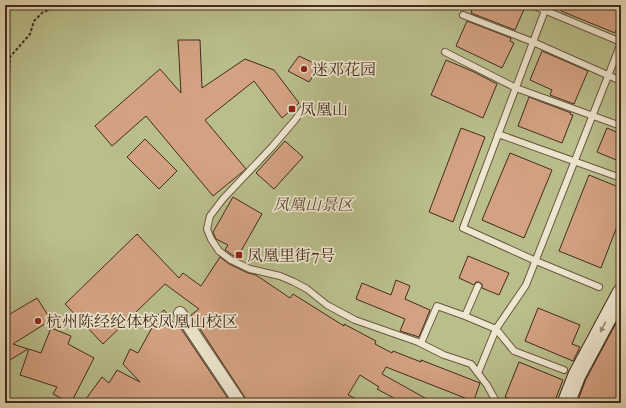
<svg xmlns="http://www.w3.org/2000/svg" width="626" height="408" font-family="'IM FELL Great Primer','Noto Serif SC',serif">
  <rect width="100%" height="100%" fill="#e5dab7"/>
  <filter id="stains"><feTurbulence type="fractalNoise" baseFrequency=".005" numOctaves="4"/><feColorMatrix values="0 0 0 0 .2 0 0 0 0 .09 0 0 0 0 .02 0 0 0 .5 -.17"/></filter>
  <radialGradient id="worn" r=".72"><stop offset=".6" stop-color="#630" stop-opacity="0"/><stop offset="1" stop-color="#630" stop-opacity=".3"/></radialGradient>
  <!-- green -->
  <path fill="#b9be8b" stroke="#7e7454" d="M5 5H621V403H5Z"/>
  <!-- building -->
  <path fill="#d3a282" stroke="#442b1c" d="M473 5H519L525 7 515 30 471 13 472 11H471Z
    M563 5H621V18L615 33 561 11Z
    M467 21 511 38 510 41 514 43 502 68 456 46Z
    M178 40H200L202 88 245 59 274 70 299 103 282 118 254 81 205 120 246 169 240 174 213 196 146 116 112 146 95 126 160 69 181 93Z
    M542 51 588 71 574 104 550 95 552 90 530 80Z
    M299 56 320 66 309 82 288 71Z
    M446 60 474 72 497 84 483 118 431 95Z
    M529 97 571 113 570 114 573 115 562 143 518 126Z
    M461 128 485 137 453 222 429 212Z
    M607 128 621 134V162L597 152Z
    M145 139 177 171 159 189 127 157Z
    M285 141 303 157 274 189 256 173Z
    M510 153 552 170 524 238 482 220Z
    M589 175 621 188V216L601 268 559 251Z
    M233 197 262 214 237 258 225 250 228 245 216 239 213 232Z
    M137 234 179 278 183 273 201 286 220 257 229 264 248 273 256 275 290 298 293 294 344 326V324L376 341 375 344 392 353 393 351 421 362V360L480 383 473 403H463L465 398 386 367 382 374 434 403H403L377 389 379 387 360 375 348 395 365 403H247L246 399 191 315 199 309 165 284 103 344 65 304Z
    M468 256 509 273 499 295 482 288V284L479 282H476L474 285 459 278Z
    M396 280 410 286 405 299 430 310 419 337 400 331 405 319 356 299 362 283 391 295Z
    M37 298 51 320 13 344 28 349 5 363V317Z
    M538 308 580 325 572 344 580 347 573 361 525 341Z
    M164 310 176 326 178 324 231 403H83L102 377 109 383 117 370 140 382 123 364 130 349 138 353 154 324 152 320Z
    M621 314V403H577L586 379Z
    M51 328 71 336 68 344 94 358 71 403 53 394 57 387 20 375 29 349 41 353Z
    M519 362 563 380 554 403H521L505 397Z"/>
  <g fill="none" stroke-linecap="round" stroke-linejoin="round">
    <defs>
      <path id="lane" d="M532 5 621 42
        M547 5 463 228 536 261 599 287
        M463 15 533 42 621 81
        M445 52 516 88 621 126
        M306 105 295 120 272 147 223 199 210 216 207 229 211 239 219 251 231 260 250 269 280 276 294 282 307 289 327 305 355 320 418 342 444 355 471 364 487 385 497 403
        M498 134 621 178
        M465 316 496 329 478 373
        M421 343 437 306 465 316 478 286
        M564 370 514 351 496 329 526 285 621 43"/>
      <path id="street" d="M180 313 240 403"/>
      <path id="secondary" d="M566 403 577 375 621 293"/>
    </defs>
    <!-- lane casing -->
    <use href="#lane" stroke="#6c5743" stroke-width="8"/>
    <!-- street casing -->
    <use href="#street" stroke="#6c5743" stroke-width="14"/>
    <!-- secondary casing -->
    <use href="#secondary" stroke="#442b1c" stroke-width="19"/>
    <!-- path -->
    <path stroke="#442b1c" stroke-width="2" stroke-dasharray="3 2" stroke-linecap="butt" d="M5 82 9 76 10 57 30 34 34 21 43 12 62 5"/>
    <!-- lane -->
    <use href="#lane" stroke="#eee7d0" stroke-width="6"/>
    <!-- street -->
    <use href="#street" stroke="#eee7d0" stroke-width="12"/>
    <!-- secondary -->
    <use href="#secondary" stroke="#eee7d0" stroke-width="17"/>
  </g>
  <!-- one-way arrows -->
  <defs><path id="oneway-solid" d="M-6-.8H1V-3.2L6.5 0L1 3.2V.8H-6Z"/></defs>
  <use fill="#998976" href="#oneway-solid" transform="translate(603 327) rotate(118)"/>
  <!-- markers -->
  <g fill="#8f2418" stroke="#eee7d0" stroke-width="1.5">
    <circle cx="304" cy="69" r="4"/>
    <rect x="288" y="105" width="8" height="8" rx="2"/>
    <rect x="235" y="251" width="8" height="8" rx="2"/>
    <circle cx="38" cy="321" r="4"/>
  </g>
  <g text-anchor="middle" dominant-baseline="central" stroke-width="3.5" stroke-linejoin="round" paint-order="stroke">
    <!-- poi labels -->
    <g font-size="16" fill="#442b1c" stroke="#eee7d0" text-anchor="start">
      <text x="312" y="69">迷邓花园</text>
      <text x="300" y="109">凤凰山</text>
      <text x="247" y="255">凤凰里街7号</text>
      <text x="46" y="321">杭州陈经纶体校凤凰山校区</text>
    </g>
    <!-- park labels -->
    <g font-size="16" font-style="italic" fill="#5b4832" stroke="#eee7d0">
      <text x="313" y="204">凤凰山景区</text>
    </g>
  </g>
  <!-- margin -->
  <rect width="626" height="408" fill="none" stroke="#e5dab7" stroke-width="20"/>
  <rect x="6" y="6" width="614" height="396" fill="none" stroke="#442b1c" stroke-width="2"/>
  <rect x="10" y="10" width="606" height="388" fill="none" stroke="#442b1c"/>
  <rect width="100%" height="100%" filter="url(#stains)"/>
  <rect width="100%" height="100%" fill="url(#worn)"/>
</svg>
